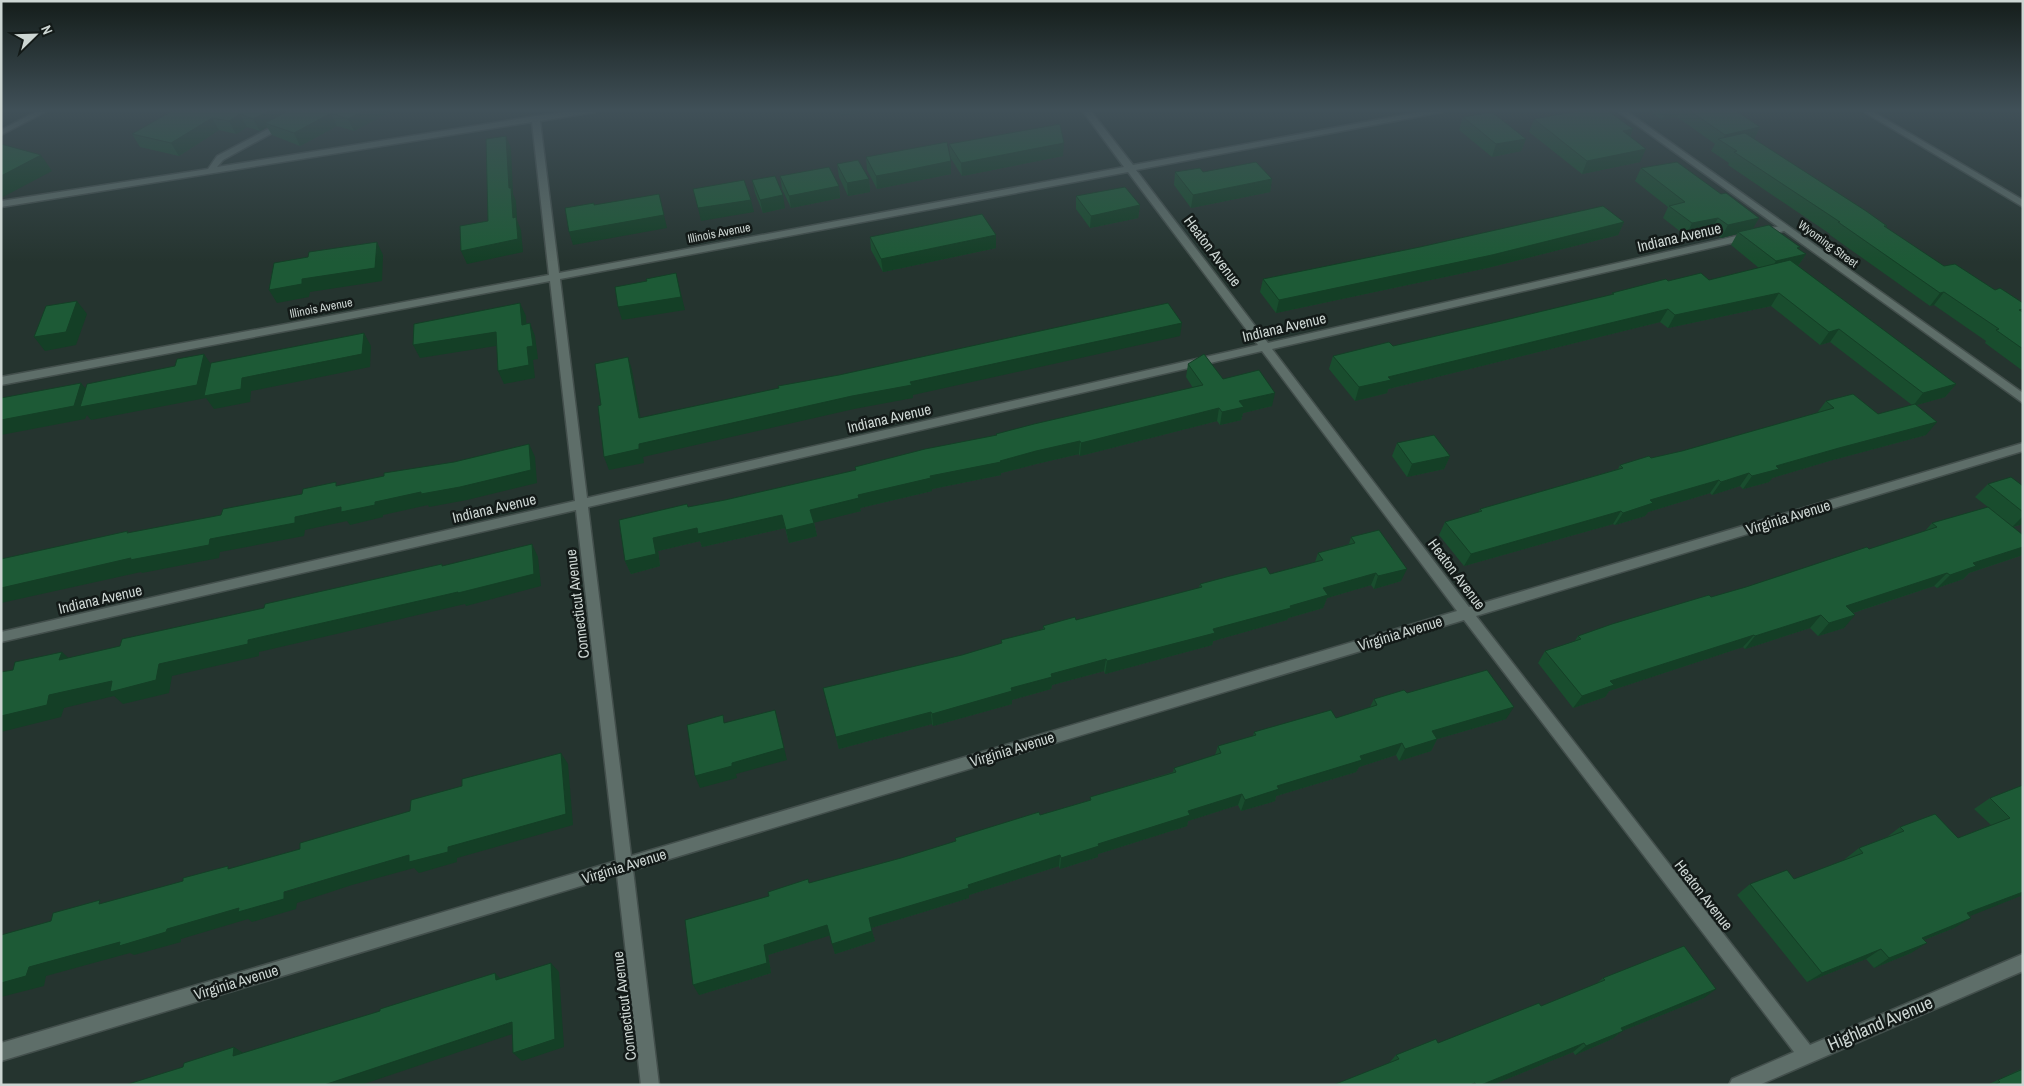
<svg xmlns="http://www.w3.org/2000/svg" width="2024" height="1086" font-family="'Archivo Narrow',sans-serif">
  <rect width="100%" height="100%" fill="#25342f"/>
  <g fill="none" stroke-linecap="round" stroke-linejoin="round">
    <defs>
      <path id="street" d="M39 110H49L1 135V130Z
        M304 110H314L223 160 217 167 536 116 581 110H599L595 112 540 121 559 273 1124 167 1082 110H1090L1133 165 1430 110H1446L1442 112 1136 170 1268 343 1784 225 1787 226V230L1784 231 1272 349 1469 607 2023 443V451L1476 616 1810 1045 2023 954V971L1759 1085H1729L1732 1079 1794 1052 1464 620 633 870 659 1085H641L617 875 1 1061V1043L616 861 576 510 1 642V632L575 501 550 281 1 385V377L549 275 532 122 1 207V201L208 169 217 156ZM1128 172 1258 345 587 498 560 279ZM1262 351 1457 611 631 856 588 507Z
        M1861 110H1870L2023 200V207Z"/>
      <path id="secondary" d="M1616 110H1625L2023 393V403Z"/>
    </defs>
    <!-- street casing -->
    <use href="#street" stroke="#434f4c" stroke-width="3"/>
    <!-- secondary casing -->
    <use href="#secondary" stroke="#434f4c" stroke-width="3"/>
    <!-- street -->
    <use href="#street" fill="#5e6e69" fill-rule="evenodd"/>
    <!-- secondary -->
    <use href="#secondary" fill="#5e6e69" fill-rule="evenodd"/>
  </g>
  <!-- wall -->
  <path fill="#194d2e" d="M174 110H393L354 131 337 126 300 146 272 135 267 127 260 131 247 127 236 134 219 130 179 156 140 147 132 134Z
    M1647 110H1735L1760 127 1754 139 1887 226 1886 228 1944 266 1995 290 2023 303V371L1985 343 1986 341 1934 305 1930 306 1830 235V234L1728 165 1729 163 1711 151 1715 144 1677 117 1662 120Z
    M1463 117 1526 139 1521 151 1492 157 1459 130Z
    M1534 119 1633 129 1630 137 1640 162 1582 174 1529 132Z
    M949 144 1063 156 962 176 950 157Z
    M866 157 951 161V174L877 189 867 170Z
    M837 164 869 179 870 192 848 196 839 177Z
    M1641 168 1721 194 1759 218 1752 229 1800 247 1798 249 1806 254 1798 266 1956 384 1945 397 1916 405 1926 435 1829 461 1772 478 1769 482 1743 489 1740 486 1712 495 1710 493 1648 512 1645 516 1615 525 1613 524 1464 566 1439 535 1445 522 1478 513 1480 509 1618 469 1620 465 1682 451 1817 413 1826 401 1878 414 1912 405 1830 342 1820 345 1771 306 1668 328 1660 322 1388 389 1387 393 1355 401 1329 369 1333 356 1393 346 1497 322 1611 295 1612 293 1668 281 1709 280 1759 268 1731 245 1737 234 1721 238 1711 230 1686 236 1663 218 1668 207 1635 181Z
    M1175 172H1203L1272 179 1270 192 1191 208 1174 185Z
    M780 176 839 186 840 198 791 208 782 189Z
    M752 180 785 208 763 213 755 193Z
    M1076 196 1140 205 1138 218 1090 228 1076 209Z
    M1624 222 1618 235 1487 268 1276 313 1260 292 1263 279Z
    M996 235V248L883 272 871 250 870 237Z
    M1188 364 1223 379 1272 406 1243 413 1241 420 1220 425 1217 421 1080 456 1079 454 1036 464 1001 473V475L932 489V491L860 508 861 511 814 522 817 536 789 543 785 528 702 547 700 541 658 551 660 566 631 574 625 561 688 507 725 500 856 470 855 467 996 435V434L1193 388 1186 377Z
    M1397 443 1450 456 1444 469 1407 477 1392 456Z
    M1988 484 2023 486V524L2013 527 2023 535V553L2020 556 1969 573 1963 579 1937 588 1934 586 1853 613 1844 628 1818 636 1810 628 1745 649 1743 647 1609 691 1605 697 1573 708 1538 663 1545 651 1574 642 1578 636 1746 587 1869 549 1925 531 1932 523 1988 507 1975 497Z
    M1351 537 1401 581 1374 589 1371 585 1327 598 1323 608 1288 618 1287 620 1213 641 1212 645 1105 674 1104 671 1052 685 1051 689 1012 700V704L933 726 932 724 839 749 823 688 962 655 1001 644V640L1043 629V626L1076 620 1199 588 1200 584 1270 574 1315 562 1318 553 1349 544Z
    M1407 693 1506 719 1437 739 1431 751 1399 761 1396 755 1359 767 1356 772 1276 796 1275 801 1241 811 1238 805 1188 821 1187 826 1098 854V857L1060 869 1059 866 969 895V898L871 928 875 941 835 954 830 935 768 955 771 973 699 995 769 896 810 883 901 858 956 841 955 838 1040 815 1090 800V797L1173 772 1174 768 1215 755 1218 746 1253 736 1254 732 1336 718 1370 707 1374 699Z
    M2023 785V895L1969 916 1954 928 1924 940 1911 953 1874 968 1866 959 1807 982 1737 895 1750 884 1794 879 1846 860 1845 859 1859 848 1887 837 1900 827 1958 838 1991 825 1974 809 1990 798Z
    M1603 978 1704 998 1622 1031 1612 1039 1575 1055 1573 1052 1492 1085H1333L1389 1063 1396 1055 1438 1043 1541 1006 1596 984Z
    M2023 1068V1085H1987Z"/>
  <!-- shaded-wall -->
  <path fill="#143f26" d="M271 110H301L265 123 267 127 260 131 253 119Z
    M365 110H393L354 131 348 119Z
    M840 110H871L872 111 841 116Z
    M1667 110H1681L1677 117 1662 120Z
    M331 113 337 126 300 146 294 133Z
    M240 114 247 127 236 134 229 121Z
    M212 118 219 130 179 156 171 143Z
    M1760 127 1754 139 1722 141 1725 135Z
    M1633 129 1627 142 1623 131Z
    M506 136 511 148 513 194 516 201 517 220 521 230 523 252 467 264 461 251 513 218 509 188Z
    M1526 139 1521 151 1492 157 1496 144Z
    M1064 143 1063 156 962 176 961 163Z
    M1646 149 1640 162 1582 174 1587 161Z
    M41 155 52 171 1 198V176Z
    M951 161V174L877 189 876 176Z
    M869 179 870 192 848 196 847 183Z
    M1272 179 1270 192 1191 208 1193 195Z
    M839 186 840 198 791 208 789 196Z
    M659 194 667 228 573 245 569 232Z
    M783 195 785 208 763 213 760 200Z
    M751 200 754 212 701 221 698 208Z
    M1140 205 1138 218 1090 228 1091 216Z
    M1718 218 1711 230 1686 236 1692 223Z
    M1759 218 1752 230 1738 232 1737 234 1721 238 1728 225Z
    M1624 222 1618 235 1487 268 1276 313 1279 300Z
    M996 235V248L883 272 881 259Z
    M377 242 383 255 382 281 310 292 309 297 277 303 269 290 302 279Z
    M1800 247 1794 257 1806 254 1797 267 1768 274 1776 261 1797 248Z
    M676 273 685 310 622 320 618 307Z
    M1944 292 1934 305 1930 306 1940 293Z
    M1779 293 1771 306 1668 328 1675 315Z
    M77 301 87 314 76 345 45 351 34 337Z
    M520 303 526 316 527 338 522 325Z
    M1668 309 1660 322 1388 389 1387 393 1355 401 1359 387 1388 377Z
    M530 323 535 336 538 359 533 360 535 378 504 384 498 371 527 347Z
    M1182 323 1180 336 913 395V398L854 409 643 457 644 463 609 470 604 457 639 444 910 382Z
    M1839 329 1830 342 1820 345 1829 332Z
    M496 332 502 345 420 358 413 345Z
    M364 333 371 346 370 367 251 391 250 402 214 409 206 398 91 420 87 415 85 419 1 435V420L81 383 92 396 90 405 204 354 213 367 242 378Z
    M628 357 632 370 643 431 639 418Z
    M1956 384 1945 397 1913 406 1923 393Z
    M1275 393 1272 406 1243 413 1241 420 1220 425 1222 412 1239 401Z
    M1219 408 1217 421 1080 456 1081 443Z
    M1937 422 1926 435 1829 461 1772 478 1769 482 1743 489 1752 476 1776 466 1839 448Z
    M1080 441 1079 454 1036 464 1001 473V475L932 489V491L860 508 861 511 813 523 810 510 858 495 930 476 1000 461 1036 451Z
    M529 444 535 457 537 483 467 500 429 507 428 505 383 515V517L350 525 347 521 305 530 304 536 220 552 219 558 142 573 141 572 1 603V588L210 539 295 517 341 507 375 502Z
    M1450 456 1444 469 1407 477 1412 464Z
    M1749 473 1740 486 1712 495 1721 482Z
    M1719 480 1710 493 1648 512 1645 516 1615 525 1623 513 1650 500Z
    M1621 511 1613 524 1464 566 1471 554Z
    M782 515 785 528 702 547 700 541 658 551 660 566 631 574 625 561 653 538 697 528Z
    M2023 516V524L2012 527Z
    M814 523 817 536 789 543 786 530Z
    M532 544 538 557 541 586 466 606 465 604 259 652V656L172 676 169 693 123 704 114 696 64 708 61 717 1 732V716L49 695 248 640Z
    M2023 547V553L2020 556 1969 573 1963 579 1937 588 1950 575 1973 563Z
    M1407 569 1401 581 1374 589 1378 576Z
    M1376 573 1371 585 1327 598 1323 608 1288 618 1287 620 1213 641 1212 645 1105 674 1107 661 1290 606 1323 588Z
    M1947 573 1934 586 1834 619 1846 606Z
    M1821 615 1810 628 1745 649 1755 636Z
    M1855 615 1844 628 1818 636 1829 623Z
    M1754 635 1743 647 1609 691 1605 697 1573 708 1582 696 1610 681Z
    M62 652 75 664 59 660Z
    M1106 659 1104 671 1052 685 1051 689 1012 700V704L933 726 932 714 1011 688 1051 674Z
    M1514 707 1506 719 1437 739 1431 751 1399 761 1405 749 1432 731Z
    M775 710 787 760 736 774 737 778 700 788 695 776 732 763Z
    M931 712 932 724 839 749 836 737Z
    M1402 743 1396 755 1359 767 1356 772 1276 796 1275 801 1241 811 1245 800 1277 786 1360 756Z
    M561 753 568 764 573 825 457 858V862L419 873 414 868 352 885 297 903 296 909 252 922 248 919 181 939V942L134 955 130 953 46 976 44 986 1 997V983L29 967 167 929 341 875 409 855 448 847Z
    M1242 794 1238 805 1188 821 1187 826 1098 854V857L1060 869 1061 858 1098 844 1188 811Z
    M1060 855 1059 866 969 895V898L871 928 869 918Z
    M2023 892V895L1950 924 1967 913Z
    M1971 918 1954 928 1906 947 1922 938Z
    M827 925 831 935 768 955 771 973 699 995 693 985 764 945Z
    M872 931 875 941 835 954 832 944Z
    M1927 943 1911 953 1874 968 1889 958Z
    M1881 949 1866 959 1807 982 1822 973Z
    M551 963 559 972 564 1047 522 1061 513 1053Z
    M495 973 504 982 496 980Z
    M1716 989 1704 998 1622 1031 1612 1039 1575 1055 1586 1046 1621 1028Z
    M512 1022 521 1031 361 1085H324Z
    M1584 1043 1573 1052 1492 1085H1481Z
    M234 1047 248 1056H233Z"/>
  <!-- building -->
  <path fill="#1d5a36" stroke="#143f26" d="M174 110H271L253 119 240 114 229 121 212 118 171 143 132 134Z
    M290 110H365L348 119 331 113 294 133 265 123Z
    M1583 110H1607L1633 129 1623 131 1646 149 1587 161 1534 119Z
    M1689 110H1735L1760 127 1725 135Z
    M1492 112 1526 139 1496 144 1463 117Z
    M1060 124 1064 143 961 163 949 144Z
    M1745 133 1866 211 1887 226H1884L1944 266 1955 264 1995 290 2000 288 2023 303V309L2019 310 2023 312V349L1996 330 1999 329 1944 292 1940 293 1838 222H1840L1734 152 1737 151 1718 139Z
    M506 136 509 188H511L513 218 516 217 518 239 461 251 460 226 488 221 486 139Z
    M947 142 951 161 898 172 876 176 866 157Z
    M1 144 41 155 1 176Z
    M858 160 869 179 847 183 837 164Z
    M1256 162 1272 179 1193 195 1175 172 1200 168 1203 172Z
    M1677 162 1721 194 1726 193 1759 218 1728 225 1718 218 1692 223 1669 206 1685 202 1641 168Z
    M829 167 839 186 789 196 780 176Z
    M775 176 783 195 760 200 752 180Z
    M744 180 751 200 698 208 693 189Z
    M1125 187 1140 205 1091 216 1076 196Z
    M659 194 664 215 569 232 565 208 594 203V205Z
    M1603 206 1624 222 1492 255 1279 300 1263 279 1420 247Z
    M982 214 996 235 881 259 870 237Z
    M1769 225 1800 247 1797 248 1806 254 1776 261 1738 232Z
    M377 242 375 268 302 279V284L269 290 274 263 308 257 309 252Z
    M1790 260 1956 384 1923 393 1839 329 1829 332 1779 293 1675 315 1668 309 1388 377 1391 380 1359 387 1333 356 1389 342 1393 346 1497 322 1614 294 1612 293 1666 279 1668 281 1701 273 1709 280Z
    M676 273 681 297 618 307 615 287 647 281 646 279Z
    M77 301 66 332 34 337 46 306Z
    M520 303 522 325 530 323 533 346 527 347 529 365 498 371 496 332 413 345 414 324Z
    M1168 303 1182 323 910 382 912 385 852 396 639 444V449L604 457 598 406 601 405 595 364 628 357 639 418 779 388 778 386 839 375Z
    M364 333 362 354 242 378 241 389 204 396 211 363Z
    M204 354 197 385 80 407 87 384 175 366 177 359Z
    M1204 354 1223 379 1259 370 1275 393 1239 401 1244 407 1222 412 1219 408 1081 443 1080 441 1036 451 1000 461 1001 462 930 476 931 478 858 495 859 498 810 510 814 523 786 530 782 515 698 534 697 528 653 538 656 554 625 561 619 520 687 504 688 507 725 500 856 470 855 467 925 449 997 435 996 434 1034 424 1203 385 1188 364Z
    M81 383 74 406 1 420V398Z
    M1853 394 1878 414 1915 404 1937 422 1839 448 1776 466 1779 469 1752 476 1749 473 1721 482 1719 480 1650 500 1653 503 1623 513 1621 511 1471 554 1445 522 1482 511 1480 509 1623 468 1620 465 1649 456 1651 458 1682 451 1834 408 1826 401Z
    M1434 435 1450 456 1412 464 1397 443Z
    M529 444 531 470 460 487 421 494V492L375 502V505L341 512V507L295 517V523L210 539 209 545 130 560 131 558 1 588V559L128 531 127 533 221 515 223 509 302 494 303 489 336 482V486L384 476V473L454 462Z
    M2011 477 2023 486V512L1988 484Z
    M1988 507 2023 535V547L1973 563 1976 566 1950 575 1947 573 1846 606 1855 615 1829 623 1821 615 1755 636 1754 635 1610 681 1614 685 1582 696 1545 651 1581 639 1578 636 1612 624 1709 595 1711 597 1746 587 1867 547 1869 549 1937 527 1932 523Z
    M1379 530 1407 569 1378 576 1376 573 1323 588 1328 595 1290 606 1291 608 1213 629 1215 633 1107 661 1106 659 1051 674 1052 677 1011 688 1012 691 932 714 931 712 836 737 823 688 962 655 1002 643 1001 640 1045 629 1043 626 1075 617 1076 620 1202 587 1200 584 1230 576 1266 567 1270 574 1323 560 1318 553 1355 543 1351 537Z
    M532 544 534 574 458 593V592L248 640V644L159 664 156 680 110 692 112 681 49 695 47 705 1 716V672L13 670 15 662 62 652 59 660 120 646 122 639 264 608 265 604 442 564V566Z
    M1487 670 1514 707 1432 731 1437 739 1405 749 1402 743 1360 756 1362 760 1277 786 1279 789 1245 800 1242 794 1188 811 1190 815 1098 844 1099 846 1061 858 1060 855 968 885 969 888 869 918 872 931 832 944 827 925 764 945 767 963 693 985 685 920 769 896 768 892 808 879 809 883 901 858 956 841 955 838 1039 812 1040 815 1091 800 1090 797 1176 772 1174 768 1221 753 1218 746 1256 735 1254 732 1331 710 1336 718 1377 705 1374 699 1404 690 1407 693Z
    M775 710 784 748 732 763V766L695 776 687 725 723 715 724 723Z
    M561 753 566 814 448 847V852L409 862V855L341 875 284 892V899L238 912 239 908 167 929 166 932 119 946 120 942 29 967 26 976 1 983V935L51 921 53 913 100 900 99 904 183 881V878L228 866V869L300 849V843L410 811 411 800 462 786V779Z
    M2023 785V892L1967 913 1971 918 1922 938 1927 943 1889 958 1881 949 1822 973 1750 884 1787 870 1794 879 1863 853 1859 848 1904 831 1900 827 1935 814 1958 838 2010 818 1990 798Z
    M1684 946 1716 989 1621 1028 1623 1031 1586 1046 1584 1043 1481 1085H1476L1475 1083 1470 1085H1333L1399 1059 1396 1055 1436 1039 1438 1043 1539 1003 1541 1006 1605 980 1603 978Z
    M551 963 555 1039 513 1053 512 1022 324 1085H125L183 1067 184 1063 234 1047 233 1056 380 1011V1009L495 973 496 980Z
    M2023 1069V1085H1994L2000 1082 1998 1080Z"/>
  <!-- sky -->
  <linearGradient id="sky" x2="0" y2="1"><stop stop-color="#141d1a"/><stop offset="0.42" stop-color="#405058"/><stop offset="1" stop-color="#405058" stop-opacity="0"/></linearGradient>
  <rect width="2024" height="262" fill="url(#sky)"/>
  <g text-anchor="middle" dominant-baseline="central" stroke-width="5" stroke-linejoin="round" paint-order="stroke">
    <!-- far-street labels -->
    <g font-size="12" fill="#cdd6d3" stroke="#131a18">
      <text transform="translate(719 233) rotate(-11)">Illinois Avenue</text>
      <text transform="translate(1828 244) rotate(36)">Wyoming Street</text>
      <text transform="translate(321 308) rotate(-11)">Illinois Avenue</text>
    </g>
    <!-- street labels -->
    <g font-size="15" fill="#cdd6d3" stroke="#131a18">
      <text transform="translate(1679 237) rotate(-13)">Indiana Avenue</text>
      <text transform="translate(1213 251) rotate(53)">Heaton Avenue</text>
      <text transform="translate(1284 327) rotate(-13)">Indiana Avenue</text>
      <text transform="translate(889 418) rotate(-13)">Indiana Avenue</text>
      <text transform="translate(494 508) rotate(-13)">Indiana Avenue</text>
      <text transform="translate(1788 517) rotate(-17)">Virginia Avenue</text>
      <text transform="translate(1457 574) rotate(53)">Heaton Avenue</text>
      <text transform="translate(100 599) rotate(-13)">Indiana Avenue</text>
      <text transform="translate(577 604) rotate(-97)">Connecticut Avenue</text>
      <text transform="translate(1400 633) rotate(-17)">Virginia Avenue</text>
      <text transform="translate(1012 749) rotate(-17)">Virginia Avenue</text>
      <text transform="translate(624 866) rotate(-17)">Virginia Avenue</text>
      <text transform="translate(1704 895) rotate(52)">Heaton Avenue</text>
      <text transform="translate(236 982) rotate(-17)">Virginia Avenue</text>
      <text transform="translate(624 1006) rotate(-97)">Connecticut Avenue</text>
    </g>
    <!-- near-street labels -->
    <g font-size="18" fill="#cdd6d3" stroke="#131a18">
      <text transform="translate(1880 1023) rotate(-23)">Highland Avenue</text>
    </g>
  </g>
  <!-- border -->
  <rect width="2024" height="1086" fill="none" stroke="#cdd6d3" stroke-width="5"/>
  <!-- north arrow -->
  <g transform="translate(35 35) rotate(67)" stroke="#131a18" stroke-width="4" paint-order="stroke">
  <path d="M0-4L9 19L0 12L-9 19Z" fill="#cdd6d3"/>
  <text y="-8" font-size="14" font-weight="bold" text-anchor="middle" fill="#cdd6d3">N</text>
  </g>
</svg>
